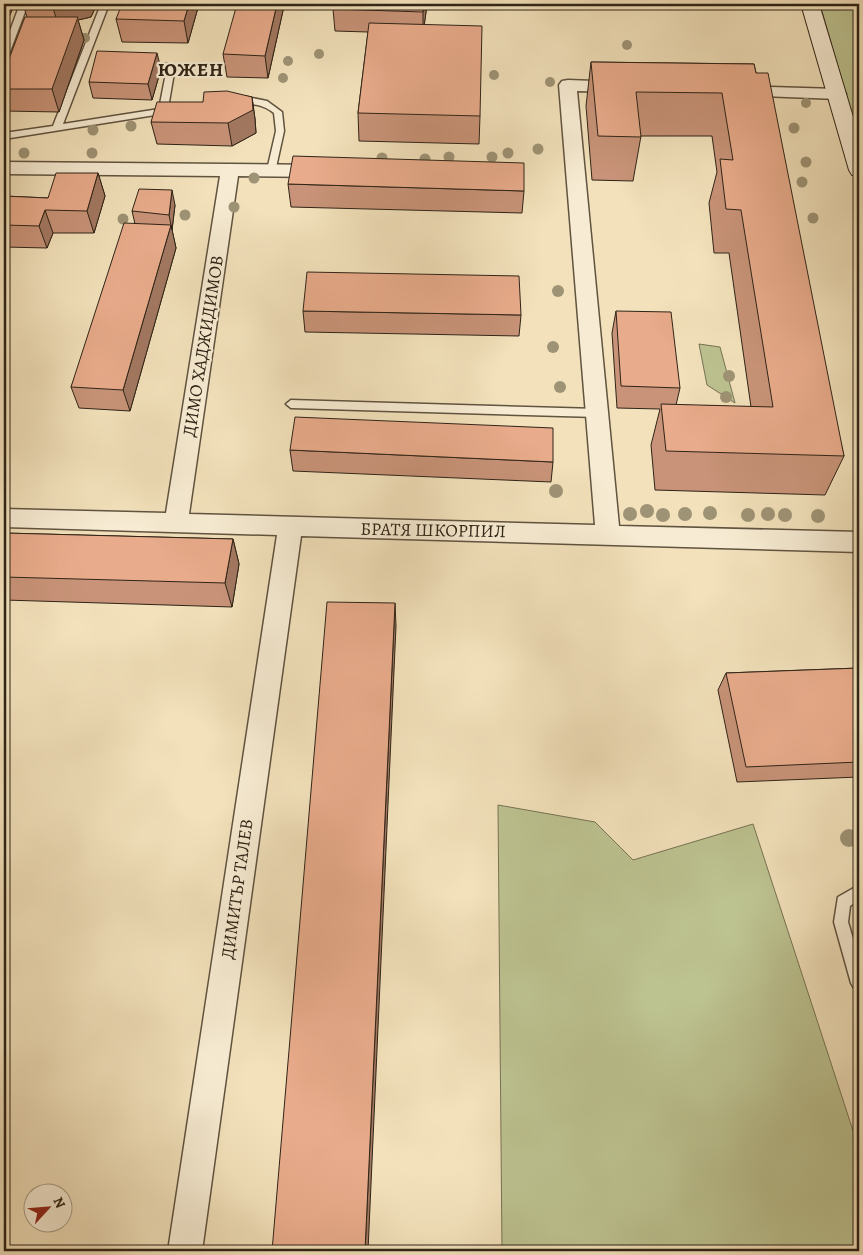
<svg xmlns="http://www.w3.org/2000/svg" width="863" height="1255" font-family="Alegreya,serif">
  <rect width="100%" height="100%" fill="#f2e1bb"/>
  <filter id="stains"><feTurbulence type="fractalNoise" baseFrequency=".004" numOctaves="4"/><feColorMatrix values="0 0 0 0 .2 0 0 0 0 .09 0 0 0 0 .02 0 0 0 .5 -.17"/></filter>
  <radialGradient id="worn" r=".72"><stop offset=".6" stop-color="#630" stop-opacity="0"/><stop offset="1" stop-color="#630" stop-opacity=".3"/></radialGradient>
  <!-- green -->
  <path fill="#bcc290" stroke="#767354" d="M820 4H859V141Z
    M699 344 720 347 735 403 707 385Z
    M498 805 595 822 633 860 753 824 859 1149V1251H502Z"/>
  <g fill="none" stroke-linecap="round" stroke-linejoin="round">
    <defs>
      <path id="lane" d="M20 4H28L8 57 4 59V47Z
        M101 4H109L63 124 159 109 166 73 163 69 140 68 139 66 143 63 168 64 174 73 168 108H174V112L4 139V133L53 126Z
        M247 97 267 101 282 112 284 131 275 172 272 173 267 170 276 131 274 113C255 98 240 108 231 101L235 98Z
        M291 400 597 409 602 413 597 417 291 408 286 404Z
        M859 885V900L850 906 848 922 859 959V991L854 988 851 983 834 922 838 897Z"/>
      <path id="street" d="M568 80 621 82 627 83 630 87 627 91 621 92 577 91 619 526 859 532V552L301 536 202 1251H168L277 535 4 527V509L166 513 220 176 4 174V162L324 165 331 167 333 171 331 175 324 177 238 176 189 514 595 525 559 85 562 81Z
        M739 86 837 89 843 90 846 94 843 98 837 99 733 95 730 91 733 87Z"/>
      <path id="secondary" d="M801 4H819L859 137V176L852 175 849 170Z"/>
    </defs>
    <!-- lane casing -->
    <use href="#lane" stroke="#605340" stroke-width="3"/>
    <!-- street casing -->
    <use href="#street" stroke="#605340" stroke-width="3"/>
    <!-- secondary casing -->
    <use href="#secondary" stroke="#2f2417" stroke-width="2"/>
    <!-- lane -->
    <use href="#lane" fill="#f7ecd3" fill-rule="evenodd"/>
    <!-- street -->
    <use href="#street" fill="#f7ecd3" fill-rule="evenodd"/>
    <!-- secondary -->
    <use href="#secondary" fill="#f7ecd3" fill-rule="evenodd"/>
  </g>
  <!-- trees -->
  <g fill="#9e9375">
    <circle cx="85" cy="38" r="5"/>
    <circle cx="627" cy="45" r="5"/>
    <circle cx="319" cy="54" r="5"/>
    <circle cx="288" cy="61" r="5"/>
    <circle cx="494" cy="75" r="5"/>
    <circle cx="283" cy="78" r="5"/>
    <circle cx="550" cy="82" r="5"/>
    <circle cx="806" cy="103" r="5"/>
    <circle cx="131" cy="126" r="5.5"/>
    <circle cx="794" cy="128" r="5.5"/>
    <circle cx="93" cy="130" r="5.5"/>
    <circle cx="538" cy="149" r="5.5"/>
    <circle cx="24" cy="153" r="5.5"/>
    <circle cx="92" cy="153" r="5.5"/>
    <circle cx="508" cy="153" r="5.5"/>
    <circle cx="449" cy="157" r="5.5"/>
    <circle cx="492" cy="157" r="5.5"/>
    <circle cx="382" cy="158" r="5.5"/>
    <circle cx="425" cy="159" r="5.5"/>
    <circle cx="806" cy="162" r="5.5"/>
    <circle cx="254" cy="178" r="5.5"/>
    <circle cx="802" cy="182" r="5.5"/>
    <circle cx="234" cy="207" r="5.5"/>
    <circle cx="185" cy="215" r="5.5"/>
    <circle cx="813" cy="218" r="5.5"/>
    <circle cx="123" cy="219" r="5.5"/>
    <circle cx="558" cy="291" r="6"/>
    <circle cx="553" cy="347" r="6"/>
    <circle cx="729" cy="376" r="6"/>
    <circle cx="560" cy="387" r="6"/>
    <circle cx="726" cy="397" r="6"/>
    <circle cx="556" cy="491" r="7"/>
    <circle cx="647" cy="511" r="7"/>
    <circle cx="710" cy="513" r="7"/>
    <circle cx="630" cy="514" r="7"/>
    <circle cx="685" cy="514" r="7"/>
    <circle cx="768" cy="514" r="7"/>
    <circle cx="663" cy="515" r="7"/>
    <circle cx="748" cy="515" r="7"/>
    <circle cx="785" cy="515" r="7"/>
    <circle cx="818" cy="516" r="7"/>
    <circle cx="849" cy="838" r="9"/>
  </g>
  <!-- wall -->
  <path fill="#c89378" stroke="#2f2417" d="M23 4H97L91 17 78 20 84 40 59 112 5 111 4 107V72L27 17Z
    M199 4 188 43 122 42 116 19Z
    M334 4H426V12L424 25 480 116 479 144 359 141 358 113 368 32 335 31 333 9Z
    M284 6 268 78 227 77 223 54Z
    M591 62 754 64 844 456 825 495 655 490 651 445 660 409 617 408 612 333 616 311 680 388 676 405 751 407 729 253H714L709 203 717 172 712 136H641L633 181 592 180 586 106Z
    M161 69 152 100 93 98 89 82Z
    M252 97 255 119 256 133 232 146 157 144 151 122 203 102Z
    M98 173 105 196 94 233H53L47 248 4 247V196L48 198Z
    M288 184 524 191 522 213 291 207Z
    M175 205 172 230 176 248 130 411 79 408 71 387 135 224 132 211Z
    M303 311 521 315 519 336 305 332Z
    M290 450 553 462 551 482 293 471Z
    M4 533 233 539 239 564 232 607 4 600Z
    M859 668V777L737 782 718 690 726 673Z"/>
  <!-- shaded-wall -->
  <path fill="#a27861" stroke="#2f2417" d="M4 4H15L4 28Z
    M52 4H97L91 17 78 20 84 40 59 112 52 89 58 25Z
    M189 4H199L188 43 184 21Z
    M277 4H284V6L268 78 265 56Z
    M424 4H426V12L423 35V12Z
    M157 53 161 69 152 100 148 84Z
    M252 97 255 119 256 133 232 146 228 123Z
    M98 173 105 196 94 233 87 211Z
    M172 190 175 205 172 230 169 215Z
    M45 210 53 233 47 248 39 226Z
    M171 225 176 248 130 411 123 390Z
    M233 539 239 564 232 607 225 583Z
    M395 603 396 626 368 1251H365Z
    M4 833 7 837 4 850Z"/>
  <!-- building -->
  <path fill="#e8ab8b" stroke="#2f2417" d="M122 4H189L184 21 116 19Z
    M237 4H277L265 56 223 54Z
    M334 4H424L423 12 333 9Z
    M25 17H78L52 89H4V72Z
    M369 23 482 26 480 116 358 113Z
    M97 51 157 53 148 84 89 82Z
    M591 62 754 64 756 73H768L844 456 666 451 661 404 773 407 741 210 726 209 720 159 733 160 722 93 636 92 641 137 598 136Z
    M227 91 252 97 253 110 228 123 151 122 157 102H203L204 92Z
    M293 156 524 163V191L288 184Z
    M56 173H98L87 211 45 210 39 226 4 225V196L48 198Z
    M139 189 172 190 169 215 132 211Z
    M124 223 171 225 123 390 71 387Z
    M307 272 519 276 521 315 303 311Z
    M616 311 671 312 680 388 621 386Z
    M295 417 553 428V462L290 450Z
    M4 533 233 539 225 583 4 577Z
    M327 602 395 603 365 1251H272Z
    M859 668V762L746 767 726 673Z"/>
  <g text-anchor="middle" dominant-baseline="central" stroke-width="4.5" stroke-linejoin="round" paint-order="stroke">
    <!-- street labels -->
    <g font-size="18" fill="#2f2417" stroke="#f7ecd3">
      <text transform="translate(203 346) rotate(-81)">ДИМО ХАДЖИДИМОВ</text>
      <text transform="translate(433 530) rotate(1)">БРАТЯ ШКОРПИЛ</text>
      <text transform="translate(237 889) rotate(-82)">ДИМИТЪР ТАЛЕВ</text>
    </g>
    <!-- far-district labels -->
    <g font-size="19" font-weight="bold" letter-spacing="1" fill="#2f2417" stroke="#f7ecd3">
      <text x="191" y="70">ЮЖЕН</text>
    </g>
  </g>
  <!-- margin -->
  <rect width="863" height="1255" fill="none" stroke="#f2e1bb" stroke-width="20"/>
  <rect x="5" y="5" width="853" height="1245" fill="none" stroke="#2f2417" stroke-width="2.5"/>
  <rect x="10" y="10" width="843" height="1235" fill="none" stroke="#2f2417"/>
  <!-- north arrow -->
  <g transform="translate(48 1208) rotate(64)"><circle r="24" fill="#f7ecd3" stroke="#a79c88"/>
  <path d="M0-4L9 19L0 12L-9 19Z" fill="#8f2418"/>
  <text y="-8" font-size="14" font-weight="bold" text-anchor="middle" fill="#2f2417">N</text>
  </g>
  <rect width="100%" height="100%" filter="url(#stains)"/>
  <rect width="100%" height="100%" fill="url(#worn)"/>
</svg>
